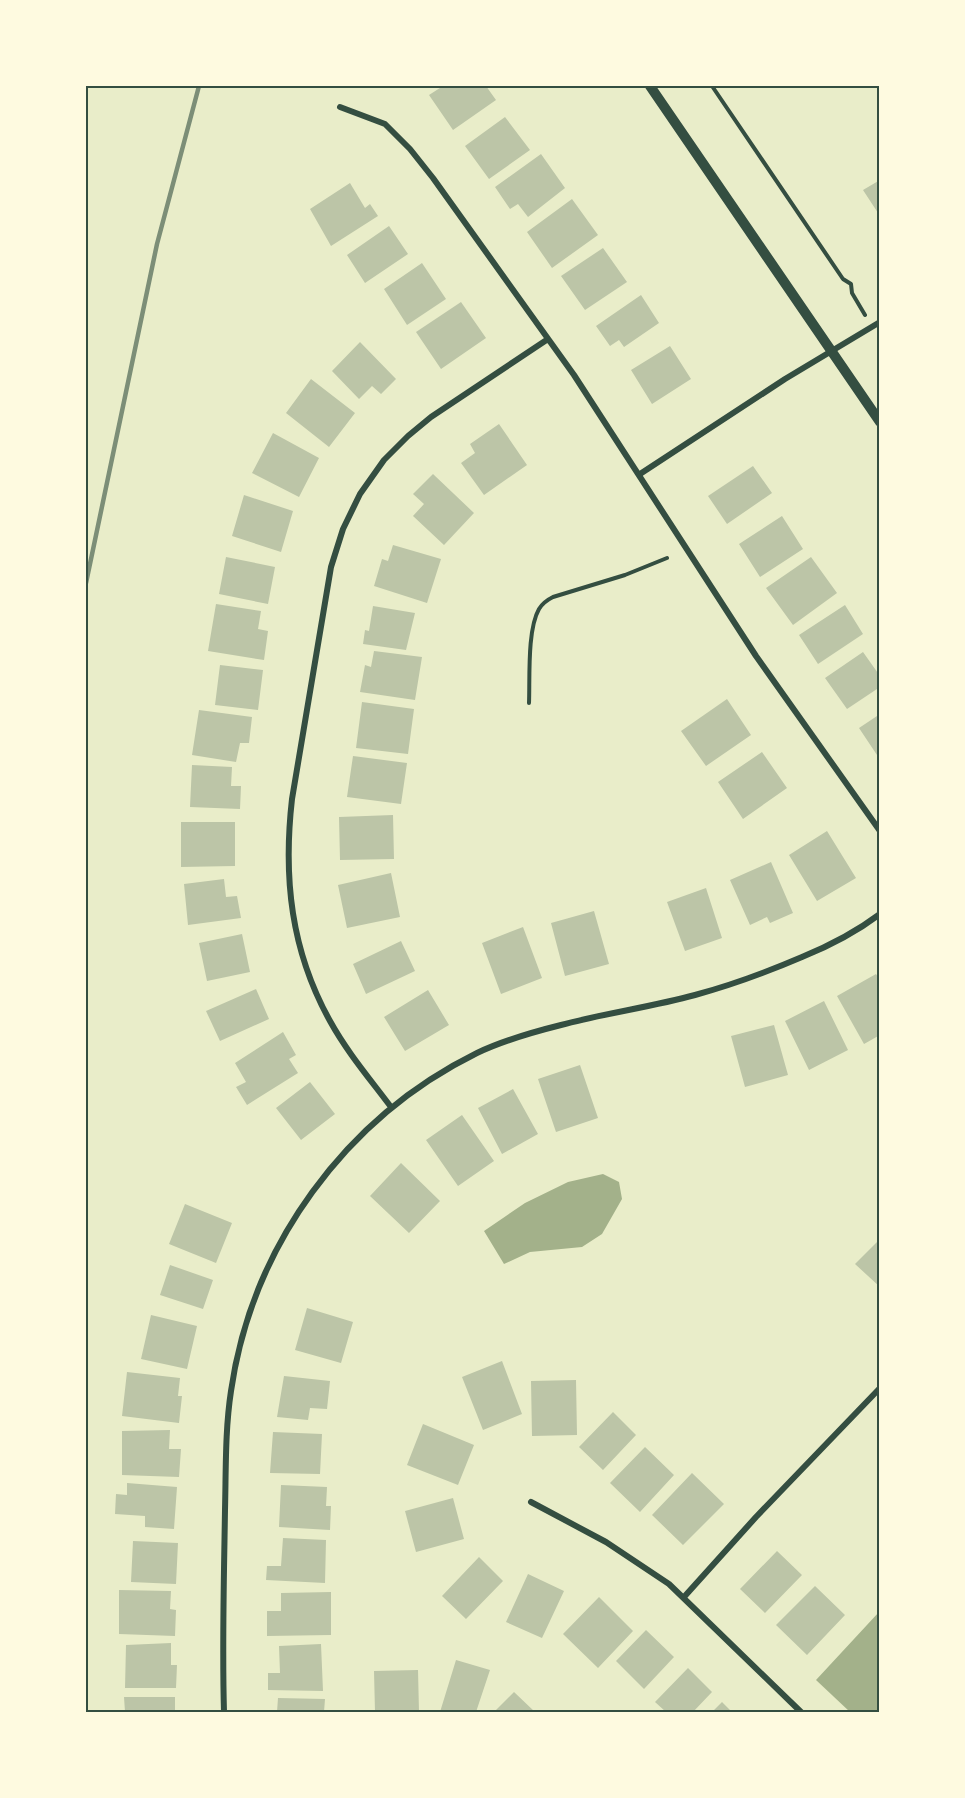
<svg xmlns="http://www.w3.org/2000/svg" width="965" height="1798" font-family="Mulish,sans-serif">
  <rect width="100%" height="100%" fill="#e9edc9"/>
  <!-- water -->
  <path fill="#a3b18a" d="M603 1174 619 1182 622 1199 602 1234 582 1247 530 1252 504 1264 484 1231 525 1203 568 1182Z
    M879 1612V1712H850L816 1680Z"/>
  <!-- building -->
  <path fill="#bcc5a7" d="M443 86H486L496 100 453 130 429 95Z
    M505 117 530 150 489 179 465 146Z
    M541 154 565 188 528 217 518 204 510 209 495 187Z
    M880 180V216L863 190Z
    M350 183 365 208 370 204 378 216 331 246 310 209Z
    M572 199 598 235 552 268 527 232Z
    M389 226 408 254 365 283 347 255Z
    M603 248 627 282 585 310 561 276Z
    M422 263 446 299 407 325 384 289Z
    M641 295 659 323 624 347 619 340 610 346 596 326Z
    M461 302 486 338 441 369 416 332Z
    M360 342 396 379 381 394 372 386 359 399 332 371Z
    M670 346 691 379 652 404 631 370Z
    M311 379 355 413 329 447 286 413Z
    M499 424 527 465 484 495 461 463 475 453 470 444Z
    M273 433 319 458 299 497 252 473Z
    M753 466 772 493 727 524 708 496Z
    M433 474 474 513 444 545 413 516 424 504 413 494Z
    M244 495 293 511 281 552 232 536Z
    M782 516 803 549 760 577 739 544Z
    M393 545 441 559 427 603 374 586 382 559 388 561Z
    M226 557 275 567 268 604 219 594Z
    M811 557 837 593 793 625 766 588Z
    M216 604 261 611 258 629 268 631 264 660 208 651Z
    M845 605 863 634 818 664 799 635Z
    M373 606 415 613 406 650 363 644 365 630 369 631Z
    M374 651 422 657 415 700 360 692 365 665 371 667Z
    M863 652 880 676V687L847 709 825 678Z
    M220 665 263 670 258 710 215 705Z
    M727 699 751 735 706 766 681 731Z
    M362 702 414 709 408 754 356 748Z
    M199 710 252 717 249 743H240L236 762 192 755Z
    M880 714V754L877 755 859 728Z
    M762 752 787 788 743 819 718 782Z
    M353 756 407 763 401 804 347 797Z
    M192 765 232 767 231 786H241L240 809 190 807Z
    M393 815 394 859 340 860 339 817Z
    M181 822H235V866L181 867Z
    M827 831 856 878 817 901 789 855Z
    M771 862 793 913 770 923 767 917 750 925 730 880Z
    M391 873 400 917 347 928 338 885Z
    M224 879 226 897 237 896 241 918 188 925 184 884Z
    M706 888 722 938 685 951 667 902Z
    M594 911 609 964 565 976 551 923Z
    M523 927 542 978 501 994 482 943Z
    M242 934 250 972 207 981 199 943Z
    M401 941 415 971 366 994 353 964Z
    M876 974 880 980V1035L864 1044 837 996Z
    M256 989 269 1019 220 1041 206 1011Z
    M428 990 449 1025 405 1051 384 1017Z
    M824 1001 848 1050 809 1070 785 1021Z
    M774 1025 788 1075 745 1087 731 1036Z
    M283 1032 296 1055 289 1059 298 1073 247 1105 236 1087 246 1082 235 1063Z
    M580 1065 598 1118 556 1132 538 1079Z
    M310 1082 335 1114 301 1140 276 1108Z
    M513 1089 538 1134 502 1154 478 1108Z
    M462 1115 494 1161 458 1186 426 1140Z
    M401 1163 440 1201 409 1233 370 1196Z
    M185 1204 232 1223 216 1263 169 1244Z
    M880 1239V1287L855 1264Z
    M170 1265 213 1280 203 1309 160 1295Z
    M307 1308 353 1322 341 1363 295 1350Z
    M151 1315 197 1326 187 1369 141 1359Z
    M502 1361 522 1414 483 1430 462 1377Z
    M127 1372 180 1378 178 1396H182L179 1423 122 1416Z
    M284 1376 330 1381 327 1409 310 1408 308 1420 277 1417Z
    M576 1380 577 1435 532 1436 531 1381Z
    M613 1412 636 1435 603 1470 579 1447Z
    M423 1424 474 1445 458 1485 407 1465Z
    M170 1430 169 1449H181L179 1477 122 1475V1431Z
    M273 1432 322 1434 320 1474 270 1473Z
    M645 1447 674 1475 640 1512 610 1483Z
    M692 1473 724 1504 683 1545 652 1515Z
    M127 1483 177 1487 174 1529 145 1527V1516L115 1514 116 1494 127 1495Z
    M281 1485 327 1487 326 1506H331L330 1530 279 1527Z
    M453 1498 464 1539 416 1552 405 1511Z
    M283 1538 326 1540 325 1583 266 1580 267 1566H281Z
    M133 1541 178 1543 176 1584 131 1582Z
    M777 1551 802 1575 765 1613 740 1589Z
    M479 1557 503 1581 466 1619 442 1596Z
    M528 1574 564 1591 542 1638 506 1622Z
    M815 1586 845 1615 807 1655 776 1625Z
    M119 1590 171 1591 170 1609 176 1610 175 1636 119 1634Z
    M331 1592V1635L267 1636V1611H281V1593Z
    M599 1597 633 1631 598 1668 563 1634Z
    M646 1630 674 1657 644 1689 616 1661Z
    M171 1643V1665H177L176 1688H125L126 1645Z
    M321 1644 323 1691 268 1690V1673H280L279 1646Z
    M456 1660 490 1670 476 1712H440Z
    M688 1668 712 1692 693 1712H666L655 1702Z
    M418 1670 419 1712H375L374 1671Z
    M514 1692 535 1712H494Z
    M124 1697H175V1712H125Z
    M278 1698 325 1699 324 1712H277Z
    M722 1702 732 1712H712Z"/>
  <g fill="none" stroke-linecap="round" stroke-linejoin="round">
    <!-- path -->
    <path stroke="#344e41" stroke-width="4" d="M712 86 843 279 851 284 852 293 865 315
      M529 703C530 679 527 630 539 609 542 604 547 600 553 597L625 575 667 558"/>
    <!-- minor -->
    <path stroke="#344e41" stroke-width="6" d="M340 107 385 124 410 149 433 178 574 375 756 656 880 831
      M640 474 785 379 880 322
      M391 1107C370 1079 347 1052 330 1021 291 951 283 878 292 799L331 567 343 529 360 494 384 460 408 436 431 417 548 339
      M531 1502 606 1542 669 1584 801 1712
      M684 1597 756 1517 880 1388
      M224 1712C222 1645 224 1577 225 1510 226 1470 225 1430 231 1391 252 1246 345 1118 477 1053 504 1040 533 1032 561 1025 606 1013 651 1007 695 995 732 985 767 972 802 957 829 946 856 932 880 914"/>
    <!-- tertiary -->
    <path stroke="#344e41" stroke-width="10" d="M650 86 880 422"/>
    <!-- rail -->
    <path stroke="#7c8e77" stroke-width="4.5" d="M86 583 157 244 199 86"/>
  </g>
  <!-- border -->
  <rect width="965" height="1798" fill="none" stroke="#fefae0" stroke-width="174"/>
  <rect x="87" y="87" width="791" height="1624" fill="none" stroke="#344e41" stroke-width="2"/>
</svg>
